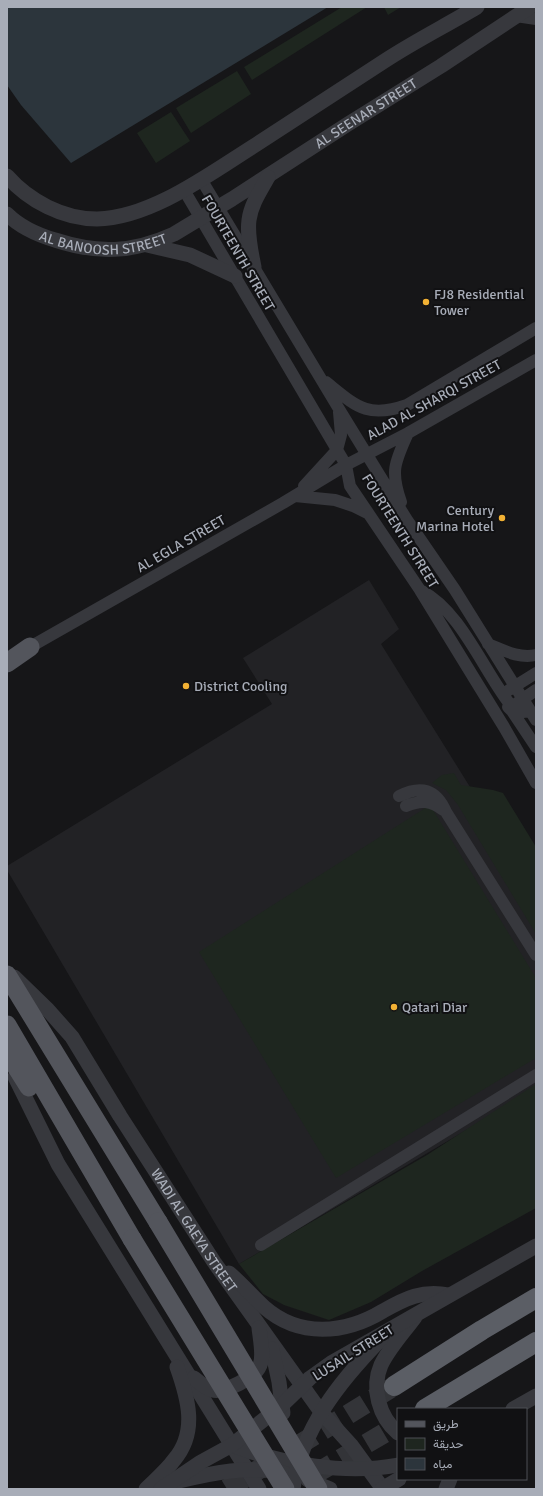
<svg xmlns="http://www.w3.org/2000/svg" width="543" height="1496" font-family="Signika,Vazirmatn,sans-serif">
  <rect width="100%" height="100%" fill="#161618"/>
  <!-- built -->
  <path fill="#222225" d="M369 580 399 629 381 644 536 893V1089L239 1264 7 870V866L272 704 243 658Z"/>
  <!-- green -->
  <path fill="#1e261f" d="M342 7H367L252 80 244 67Z
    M384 7H401L388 15Z
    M237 71 251 94 191 133 176 108Z
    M171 112 190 141 156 163 137 133Z
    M454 773 461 785 493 790 503 793 536 847V934L458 805 446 790 432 783 442 775Z
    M430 805 536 978V1058L336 1178 199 952Z
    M536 1084V1208L422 1271 371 1302 329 1320 284 1305 263 1294 239 1264 427 1155Z"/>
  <!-- water -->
  <path fill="#2c353c" d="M7 7H328L71 163 21 105 7 85Z"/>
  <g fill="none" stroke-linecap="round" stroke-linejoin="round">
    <!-- trunk-tunnel -->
    <path stroke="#333438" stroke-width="20" stroke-dasharray="20 10" stroke-linecap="butt" d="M297 1446 394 1386
      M315 1474 398 1425
      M227 1489 266 1465"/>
    <!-- minor -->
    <path stroke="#37383d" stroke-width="12" d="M516 16 536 19
      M201 179 339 409 407 520 455 590 536 720
      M184 190 346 465 350 486 420 590 504 727 536 783
      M326 382C356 406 367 419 407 405L536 328
      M304 486 337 450 341 435 339 412
      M295 496 335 500 353 506 367 513
      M401 502C390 471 395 462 408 433
      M422 591C460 611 483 669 509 703L523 712 530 711
      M488 644C503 650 519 659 536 655
      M30 647 283 503 346 465 408 433 536 360
      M509 690 536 673
      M517 703 536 690
      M508 707 512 711 536 747
      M399 796C421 785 436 789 446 812L536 955
      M406 806C420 800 431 800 443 810
      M261 1245 536 1075"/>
    <!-- tertiary -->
    <g stroke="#37383d" stroke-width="15">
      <path d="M7 176C29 201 63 219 97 219 152 218 212 172 257 144 300 116 343 88 386 60 415 41 447 25 477 7"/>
      <path id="s1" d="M7 214C20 227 38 235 55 240 98 254 132 253 174 234L232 199 348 124 441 66 530 7"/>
      <path d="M147 245 190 255 235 276"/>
      <path d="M254 267C251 251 247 235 249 220 251 204 261 190 268 177"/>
      <path id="s2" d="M14 977 48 1010 72 1037 120 1116 214 1262 321 1412 351 1445 383 1489"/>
      <path d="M15 1077 58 1164 259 1489"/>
      <path d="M229 1273C242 1284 252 1296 264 1307 299 1338 345 1334 383 1311 406 1298 422 1290 449 1295"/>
      <path d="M272 1349 279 1382 283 1413"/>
      <path d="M194 1378C199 1382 205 1388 212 1390 225 1393 255 1378 260 1365 264 1356 260 1338 259 1328"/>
      <path d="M513 1409 536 1396"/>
      <path d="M398 1433C379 1417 371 1388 381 1365 389 1348 404 1332 415 1317"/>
      <path d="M232 1445C281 1464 346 1475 398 1465"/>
      <path d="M308 1480 330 1489"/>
      <path d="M179 1481C212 1473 249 1465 284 1473"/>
      <path d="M146 1489C155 1480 166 1471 174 1460 198 1432 188 1398 177 1367"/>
      <path d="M161 1489 201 1462 232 1445 282 1405 310 1378 331 1363 536 1246"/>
      <path d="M293 1489C301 1429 340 1381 381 1339"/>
      <path d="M382 1489 399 1479"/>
      <path d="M446 1489 450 1479"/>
    </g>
    <!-- primary -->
    <path stroke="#53555c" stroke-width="19" d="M7 663 30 647
      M7 975 158 1222
      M7 1025 132 1239
      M7 1052 29 1087"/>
    <!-- trunk -->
    <path stroke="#5b5e65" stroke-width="20" d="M394 1386 482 1330 536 1298
      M425 1409 536 1342"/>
    <!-- primary-bridge -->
    <path stroke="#53555c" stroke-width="19" d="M158 1222 318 1489
      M132 1239 285 1489"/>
  </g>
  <!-- markers -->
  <g fill="#f2b134" stroke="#111113" stroke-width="1.5">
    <circle cx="426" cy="302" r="4"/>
    <circle cx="502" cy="518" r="4"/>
    <circle cx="186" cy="686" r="4"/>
    <circle cx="394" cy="1007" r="4"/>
  </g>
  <g text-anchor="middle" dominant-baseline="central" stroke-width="4" stroke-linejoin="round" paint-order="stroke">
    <!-- street labels -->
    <g font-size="14" fill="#a8adb8" stroke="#111113">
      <text stroke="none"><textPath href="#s1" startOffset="404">AL SEENAR STREET</textPath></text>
      <text stroke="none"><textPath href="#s1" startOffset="104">AL BANOOSH STREET</textPath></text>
      <text transform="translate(238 253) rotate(60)">FOURTEENTH STREET</text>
      <text transform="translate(434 400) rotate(-29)">ALAD AL SHARQI STREET</text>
      <text transform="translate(400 531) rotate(58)">FOURTEENTH STREET</text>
      <text transform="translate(181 544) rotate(-30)">AL EGLA STREET</text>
      <text stroke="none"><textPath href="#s2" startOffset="312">WADI AL GAEYA STREET</textPath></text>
      <text transform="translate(353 1353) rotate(-32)">LUSAIL STREET</text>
    </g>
    <!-- poi labels -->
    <g font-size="14" fill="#a8adb8" stroke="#111113" text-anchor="start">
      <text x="434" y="294">FJ8 Residential<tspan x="434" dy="16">Tower</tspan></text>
      <text x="494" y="510" text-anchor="end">Century<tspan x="494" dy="16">Marina Hotel</tspan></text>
      <text x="194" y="686">District Cooling</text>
      <text x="402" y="1007">Qatari Diar</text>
    </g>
  </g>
  <!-- border -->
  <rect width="543" height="1496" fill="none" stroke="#a8adb8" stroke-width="16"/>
  <!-- legend -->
  <rect x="397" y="1408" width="130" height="72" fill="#111113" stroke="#4d4f55"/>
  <rect x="405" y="1421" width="20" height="6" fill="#53555c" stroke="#4d4f55"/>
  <text x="433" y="1428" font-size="12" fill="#a8adb8">طريق</text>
  <rect x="405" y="1438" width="20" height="12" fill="#1e261f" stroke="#4d4f55"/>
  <text x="433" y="1448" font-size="12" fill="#a8adb8">حديقة</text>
  <rect x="405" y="1458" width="20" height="12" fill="#2c353c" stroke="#4d4f55"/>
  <text x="433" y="1468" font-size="12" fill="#a8adb8">مياه</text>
</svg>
